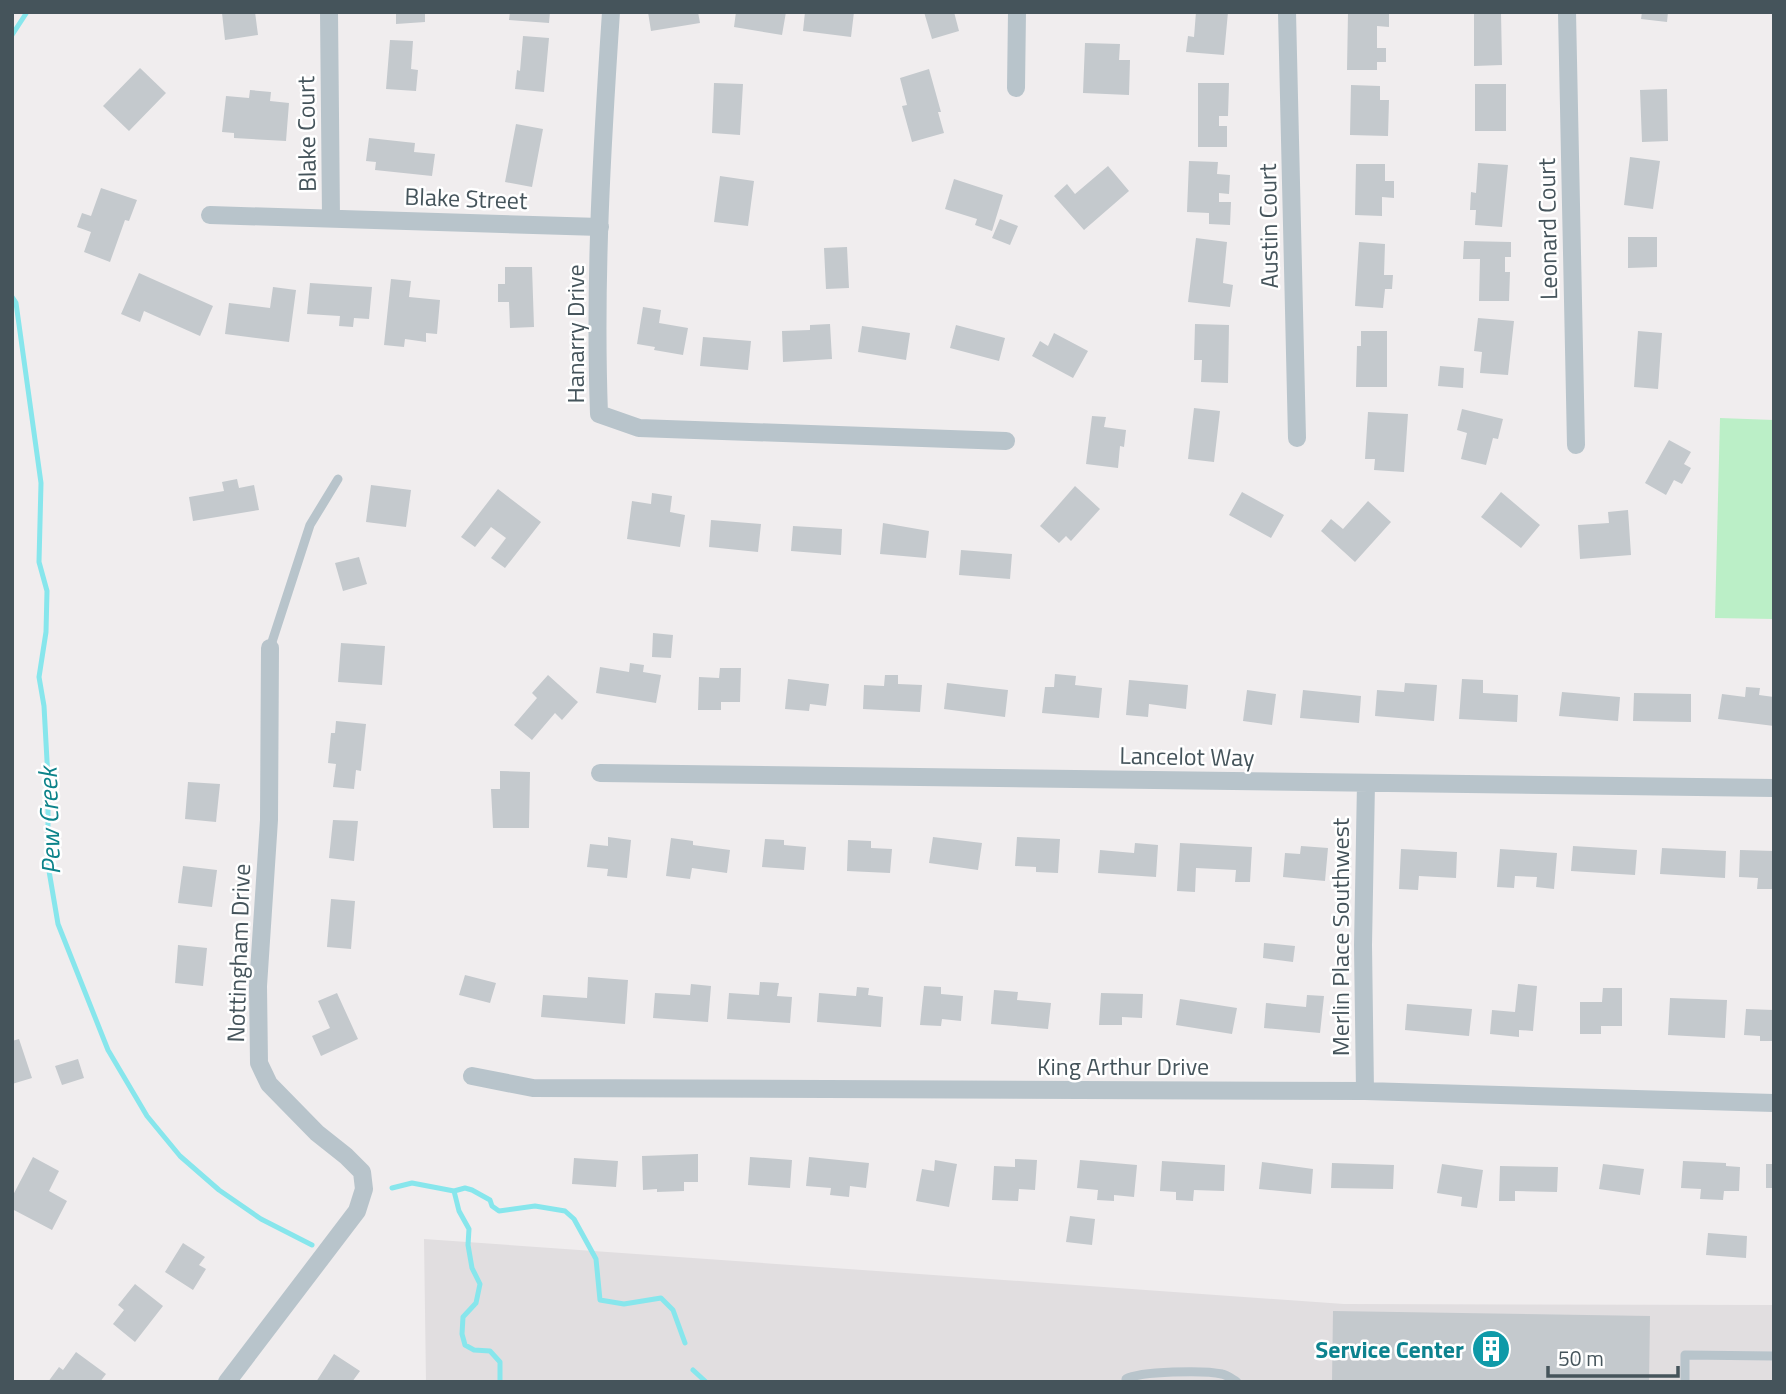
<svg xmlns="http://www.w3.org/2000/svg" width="1786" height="1394" font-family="'Titillium Web',sans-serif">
  <rect width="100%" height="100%" fill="#f0edee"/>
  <!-- education -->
  <path fill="#e1dee0" d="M424 1239 1344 1304 1774 1305V1382H426Z"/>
  <!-- green -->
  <path fill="#bbefc7" d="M1720 418 1774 420V619L1715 618Z"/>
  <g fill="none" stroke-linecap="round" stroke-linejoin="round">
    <!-- stream -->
    <path stroke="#87e6ec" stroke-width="5" d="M12 35 27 12
      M12 297 16 303 41 483 39 562 47 591 46 632 39 677 44 706 48 779V865L58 924 108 1050 147 1116 180 1156 219 1190 261 1219 312 1245
      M392 1188 412 1183 454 1191 465 1188 472 1190 490 1200 492 1206 499 1211 535 1206 565 1211 574 1219 596 1259 600 1300 624 1304 661 1298 673 1310 685 1343
      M454 1191 459 1211 469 1229 468 1245 472 1268 480 1284 476 1303 463 1317 462 1334 465 1345 474 1350 490 1351 500 1362V1382
      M693 1370 706 1382"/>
  </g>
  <!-- building -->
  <path fill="#c4c9cd" d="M255 12 258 35 225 40 222 13Z
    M396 12H425V22L396 24Z
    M510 12H550L549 23 509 20Z
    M648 12H698L700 23 651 31Z
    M736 12H786L782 35 734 27Z
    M805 12H854L851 37 803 31Z
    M924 12H954L959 31 932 39Z
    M1196 12H1228L1224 55 1186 52 1188 36 1194 37Z
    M1348 12H1389V27L1377 26V48H1386V62H1377V70H1347Z
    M1474 12H1501L1502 65 1474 66Z
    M1642 12H1668L1667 22 1641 19Z
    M523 36 549 38 544 92 515 89 517 70 520 71Z
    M390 40 413 41 411 69 418 70 416 91 386 89Z
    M1085 43 1120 44 1119 60H1130L1129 95 1083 93Z
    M140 68 166 93 129 131 103 106Z
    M929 69 941 112H938L944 133 912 142 902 106 907 105 900 78Z
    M714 83 743 84 740 135 712 133Z
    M1198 83H1229L1228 116H1219V126H1227V147H1198Z
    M1475 84H1506V131H1475Z
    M1351 85 1380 86V100H1389L1388 136 1350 135Z
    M1667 89 1668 141 1642 142 1640 90Z
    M250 90 271 92 270 101 289 103 286 141 234 138V133L222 132 226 96 249 98Z
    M516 124 543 129 532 187 505 182Z
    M369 138 415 143 414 152 435 154 432 176 375 170 376 162 366 161Z
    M1630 157 1660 161 1653 209 1624 205Z
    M1189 161 1218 162 1217 174 1230 175 1229 194 1219 193V202H1231L1230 225 1209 224V213L1187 212Z
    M1478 163 1508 165 1502 227 1475 225 1476 210H1470L1471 192 1476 193Z
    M1356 164H1385V181H1394V198L1382 197V216L1355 215Z
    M1108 166 1129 191 1084 230 1054 196 1067 184 1075 194Z
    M720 176 754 181 748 226 714 222Z
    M954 179 1003 195 992 231 975 225 977 219 945 209Z
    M101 188 137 200 129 221 125 220 110 262 84 252 91 232 77 227 82 213 91 216Z
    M1000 219 1018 226 1010 245 992 238Z
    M1628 237H1657V267L1628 268Z
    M1196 238 1227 242 1223 283 1233 285 1230 307 1188 302Z
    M1464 241 1511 242V257H1505V272H1510L1509 301H1479L1480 259H1463Z
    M1359 242 1385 244 1384 275H1393L1392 289H1385L1383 308 1355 306Z
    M847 247 849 288 826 289 824 248Z
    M505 267H532L534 327 510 328 509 302H498V284H505Z
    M139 273 213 306 200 336 144 311 140 322 121 314Z
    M391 279 411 281 409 297 440 300 437 334 426 333V342L405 339 404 347 384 345Z
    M310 283 372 287 369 319 354 318 353 327 339 326 340 316 307 314Z
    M273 287 296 290 289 342 225 334 229 303 270 308Z
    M643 307 661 310 659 323 688 328 683 355 654 350 655 347 637 344Z
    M1478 318 1514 321 1508 375 1480 373 1482 352 1474 351Z
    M830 324 832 359 783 362 782 331 810 330V325Z
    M1195 324 1229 325 1228 383 1201 382 1202 360H1194Z
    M956 325 1005 338 999 361 950 348Z
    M862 326 910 333 906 360 858 352Z
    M1361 331H1387V387H1356L1357 346H1361Z
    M1638 331 1662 333 1658 389 1634 387Z
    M1054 333 1088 351 1073 378 1032 356 1040 341 1048 346Z
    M703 337 751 341 748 370 700 366Z
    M1440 366 1464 368 1463 388 1438 386Z
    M1194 408 1220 411 1214 462 1188 459Z
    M1462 409 1503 419 1498 439 1493 438 1486 465 1461 459 1467 433 1457 430Z
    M1368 412 1408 414 1404 472 1374 470 1375 459H1365Z
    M1092 416 1106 417 1104 427 1126 430 1124 447 1120 446 1118 468 1086 464Z
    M1669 440 1691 452 1684 464 1691 468 1682 484 1674 480 1666 495 1645 483Z
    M237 479 239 488 254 485 259 510 193 521 189 497 224 491 222 482Z
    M371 485 411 490 406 527 366 522Z
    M1075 486 1100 509 1071 541 1066 536 1059 543 1040 526Z
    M498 489 541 522 505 568 491 558 506 538 491 527 475 547 461 537Z
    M1242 492 1284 515 1271 538 1229 515Z
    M1501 492 1540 525 1521 548 1481 517Z
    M652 493 672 496 670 512 685 515 680 547 627 539 632 501 651 504Z
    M1368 501 1391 522 1355 562 1321 531 1331 519 1343 529Z
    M1628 510 1631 555 1580 559 1578 525 1609 523 1608 512Z
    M711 520 761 524 758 552 709 547Z
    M883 523 929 531 926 558 880 554Z
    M793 526 842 529 841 555 791 551Z
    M961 550 1012 554 1010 579 959 575Z
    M359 557 367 584 343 591 335 563Z
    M653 633 673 635 671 658 652 657Z
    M341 643 385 646 382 685 338 682Z
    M630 663 644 665 643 672 661 675 656 703 596 693 600 667 629 672Z
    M720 668H741L740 702H721V710H698L699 677 719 678Z
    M1055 674 1076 676 1075 685 1102 688 1099 718 1042 713 1045 687H1054Z
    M548 675 578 702 562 720 555 713 532 740 514 725 537 698 532 693Z
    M885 675H898V684L922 685 920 712 863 709 864 685 884 686Z
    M788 679 829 684 826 706 810 704 809 711 785 709Z
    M1462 679 1483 680V693L1518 695 1517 722 1459 719Z
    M1129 680 1188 685 1186 709 1149 704 1148 717 1126 715Z
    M947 683 1008 690 1005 717 944 709Z
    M1405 683 1437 685 1434 721 1375 716 1377 690 1404 692Z
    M1746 687 1760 688 1759 695 1774 697V726L1718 719 1722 694 1745 697Z
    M1247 690 1276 694 1272 725 1243 721Z
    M1303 690 1361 696 1359 723 1300 718Z
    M1562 692 1620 697 1618 721 1559 716Z
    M1634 693 1691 694V722L1633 721Z
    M336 721 366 724 361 771 356 770 354 789 333 787 336 764 328 763 331 733H335Z
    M500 771 530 772 529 828H493L491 789H500Z
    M188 782 220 784 216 822 185 819Z
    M333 820 358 821 354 861 329 858Z
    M608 837 631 840 627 878 607 876 608 869 587 867 590 844 608 846Z
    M933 837 982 843 978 870 929 863Z
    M1017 837 1060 839 1058 873 1036 872V867L1015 866Z
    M671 838 693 841V845L730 850 727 873 692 868 690 879 666 876Z
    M765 839 784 840V845L806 847 804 870 762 867Z
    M848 840 871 841V848L892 849 890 873 847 871Z
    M1135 843 1158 845 1156 877 1098 873 1100 850 1134 853Z
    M1180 843 1252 847 1250 882H1235L1236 870 1196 868 1195 892 1177 891Z
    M1301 846 1328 848 1325 881 1283 877 1285 853 1300 854Z
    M1573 846 1637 850 1635 875 1571 871Z
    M1662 848 1726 851 1725 878 1660 874Z
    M1401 849 1457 852 1456 878 1419 876 1418 890 1399 889Z
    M1500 849 1557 853 1554 889 1536 887 1537 877 1515 876 1514 888 1497 887Z
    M1740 850 1774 851V889H1757L1758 878 1739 877Z
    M183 866 217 870 212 907 178 903Z
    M331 899 355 901 351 949 327 947Z
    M1264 943 1295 946 1293 962 1263 958Z
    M178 945 207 948 203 986 175 983Z
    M465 975 496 983 490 1003 459 995Z
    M588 977 628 980 625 1024 541 1017 543 995 587 998Z
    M760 982 779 983 777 996 792 997 790 1023 727 1019 729 993 759 995Z
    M691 984 711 986 708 1022 653 1018 655 993 690 995Z
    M1518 984 1537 986 1533 1031 1519 1030V1037L1490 1034 1492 1010 1515 1012Z
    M924 986 941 987V994L963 996 961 1021 942 1019 941 1026 920 1025Z
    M857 987 869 988 868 995 883 997 881 1027 817 1022 819 993 856 996Z
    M1603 988H1622V1026H1601V1034H1580V1002H1602Z
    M994 990 1018 992 1017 1000 1051 1003 1048 1029 991 1024Z
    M337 993 358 1039 321 1056 312 1036 330 1028 318 1001Z
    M1101 993 1143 994 1142 1018 1122 1017V1025H1099Z
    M1307 995 1324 996 1320 1033 1264 1028 1266 1003 1306 1007Z
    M1670 998 1727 1000 1725 1038 1668 1035Z
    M1180 999 1237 1008 1232 1034 1176 1025Z
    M1407 1004 1472 1009 1469 1036 1405 1030Z
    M1746 1009 1774 1010V1041H1760V1036L1744 1035Z
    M19 1039 32 1078 12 1084V1041Z
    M78 1059 84 1078 62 1085 55 1066Z
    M698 1154V1182H684V1191L657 1192V1189L643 1190 642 1156Z
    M33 1157 59 1171 49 1191 67 1201 52 1230 12 1209V1197Z
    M750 1157 792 1160 790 1188 748 1185Z
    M809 1157 869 1163 866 1188 850 1186 849 1197 830 1195 831 1188 806 1186Z
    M574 1158 618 1161 616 1187 572 1184Z
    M1015 1159 1037 1160 1035 1190 1019 1189 1018 1201 992 1200 994 1166 1015 1167Z
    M935 1160 957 1164 949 1207 916 1201 922 1169 934 1171Z
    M1080 1160 1137 1165 1134 1197 1114 1195V1201L1097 1200 1098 1190 1077 1188Z
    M1162 1161 1225 1165 1224 1191 1194 1190 1193 1201 1176 1200V1192L1160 1191Z
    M1683 1161 1726 1163V1166L1740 1167 1739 1191H1724L1723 1200 1700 1199 1701 1189 1681 1188Z
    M1262 1162 1313 1169 1311 1194 1259 1189Z
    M1332 1163 1394 1165 1393 1189 1331 1188Z
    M1442 1164 1483 1170 1477 1208 1461 1206 1462 1197 1437 1193Z
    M1603 1164 1644 1169 1640 1195 1599 1189Z
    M1766 1164H1774V1188H1766Z
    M1500 1166 1558 1167 1557 1192 1515 1191V1201H1499Z
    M1070 1216 1095 1219 1092 1245 1066 1242Z
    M1708 1233 1747 1236 1746 1258 1706 1255Z
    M183 1243 205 1257 199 1265 206 1269 193 1290 165 1272Z
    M135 1284 163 1306 135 1342 113 1324 124 1310 118 1305Z
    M1333 1311 1650 1316 1649 1382H1332Z
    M76 1352 106 1374 100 1382H48L59 1367 63 1370Z
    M334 1354 360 1371 352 1382H316Z"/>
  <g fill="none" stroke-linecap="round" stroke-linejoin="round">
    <!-- service -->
    <path stroke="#b8c4cb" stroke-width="9" d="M270 648 310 525 338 479
      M1126 1382V1379C1140 1371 1205 1370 1222 1374 1227 1375 1232 1379 1237 1382
      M1685 1382V1355L1774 1356"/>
    <!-- minor -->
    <path stroke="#b8c4cb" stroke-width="18" d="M329 12 331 218
      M611 12C602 146 594 280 599 414L639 428 1006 441
      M1287 12 1297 438
      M1567 12 1576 445
      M1016 88 1017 12
      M210 215 600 227
      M600 773 1774 788
      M472 1076 533 1088 1365 1091 1774 1103
      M1365 1091 1363 945 1366 783
      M227 1382 357 1211 364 1189 362 1172 346 1156 317 1133 269 1084 259 1063 258 986 269 820 270 648"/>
  </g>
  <!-- icons -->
  <defs>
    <symbol id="building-disc" viewBox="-11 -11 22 22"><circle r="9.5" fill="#0f9aa8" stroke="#fff"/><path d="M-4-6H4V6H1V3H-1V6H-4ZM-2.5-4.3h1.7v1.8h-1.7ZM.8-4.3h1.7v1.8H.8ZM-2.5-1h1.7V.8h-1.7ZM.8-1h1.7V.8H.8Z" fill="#fff"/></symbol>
  </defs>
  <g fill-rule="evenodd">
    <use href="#building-disc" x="1469" y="1327" width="44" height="44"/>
  </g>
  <g text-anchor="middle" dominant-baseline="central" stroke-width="5" stroke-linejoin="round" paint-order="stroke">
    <!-- street labels -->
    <g font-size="24" fill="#45545b" stroke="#fff">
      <text transform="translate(306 134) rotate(-91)">Blake Court</text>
      <text transform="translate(466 198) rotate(2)">Blake Street</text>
      <text transform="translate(1268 226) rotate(-91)">Austin Court</text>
      <text transform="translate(1547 229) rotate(-91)">Leonard Court</text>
      <text transform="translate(575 334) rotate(-90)">Hanarry Drive</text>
      <text transform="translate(1187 756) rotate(1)">Lancelot Way</text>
      <text transform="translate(1340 937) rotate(-90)">Merlin Place Southwest</text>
      <text transform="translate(238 953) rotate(-88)">Nottingham Drive</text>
      <text x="1123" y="1066">King Arthur Drive</text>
    </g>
    <!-- culture labels -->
    <g font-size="24" font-weight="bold" fill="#0d838f" stroke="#fff" text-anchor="end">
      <text x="1464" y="1349">Service Center</text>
    </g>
    <!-- water labels -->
    <g font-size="26" font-style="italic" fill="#0c838a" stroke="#fff">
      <text transform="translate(49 821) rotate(-92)">Pew Creek</text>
    </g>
  </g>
  <!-- border -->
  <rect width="1786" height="1394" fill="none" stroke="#45545b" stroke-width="28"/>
  <!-- scale -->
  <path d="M1548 1366v10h130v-10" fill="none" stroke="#45545b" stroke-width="3.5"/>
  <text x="1558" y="1366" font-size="21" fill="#45545b" stroke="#ffffff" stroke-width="5" paint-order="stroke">50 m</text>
</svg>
